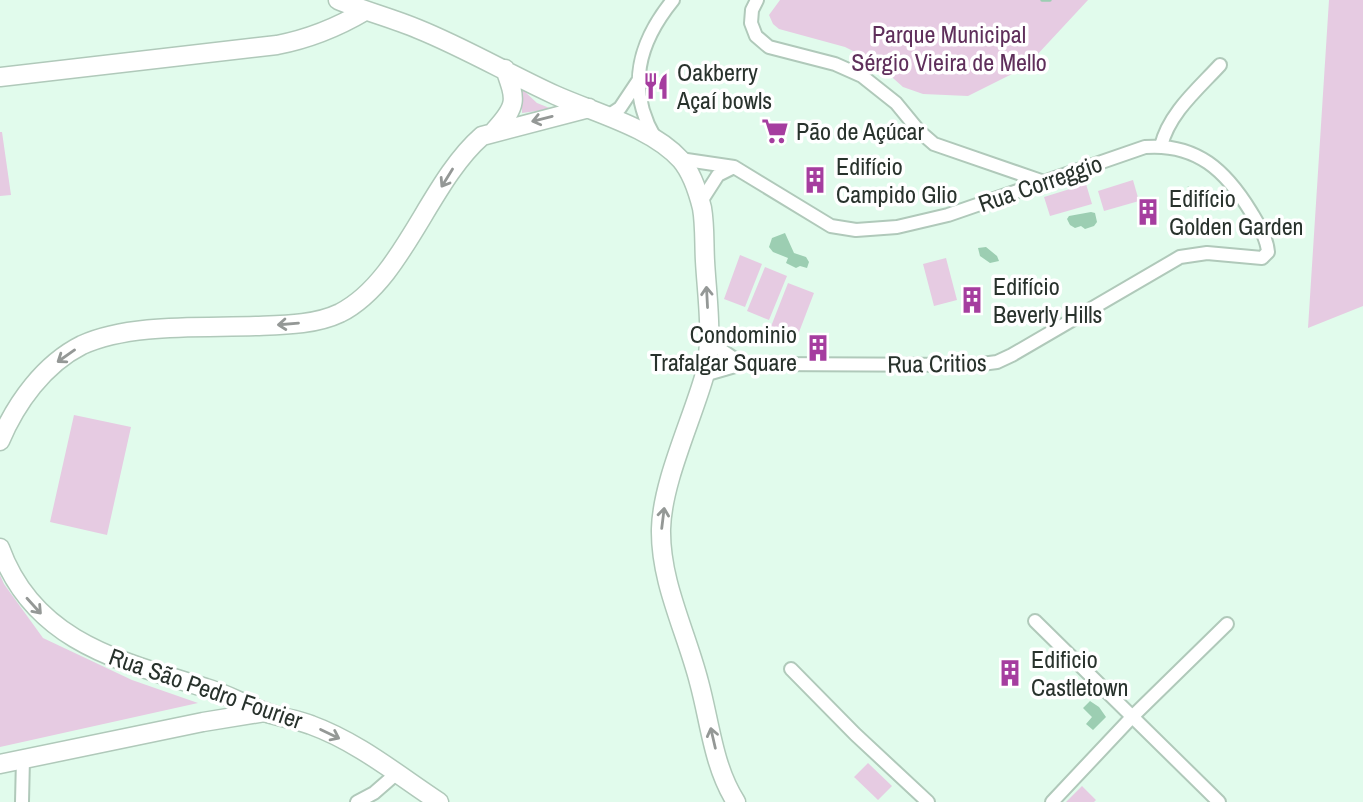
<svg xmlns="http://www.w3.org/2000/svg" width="1363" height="802" font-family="'Archivo Narrow',sans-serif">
  <rect width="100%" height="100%" fill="#e1fbec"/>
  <!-- green -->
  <path fill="#e6cbe2" d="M780 0H1088L1036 56 1020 70 968 96 923 94 903 87 875 62 845 47 779 29 773 24 769 15Z
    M1329 0H1363V306L1308 328Z
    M522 89 537 103 552 109 522 113Z
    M0 132H2L11 195 0 196Z
    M1133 180 1139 201 1104 211 1098 191Z
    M1086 184 1092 204 1050 216 1044 197Z
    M740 255 762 264 745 307 724 299Z
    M946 258 957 300 934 306 923 264Z
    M765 267 787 276 769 320 747 311Z
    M788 283 814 293 796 340 770 329Z
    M74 415 131 427 107 535 50 522Z
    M0 575 4 584 43 638 132 680 198 703 0 747Z
    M868 763 892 786 878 800 854 777Z
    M1082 786 1096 800 1094 802H1066Z"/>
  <!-- water -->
  <path fill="#9cceb2" d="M1188 186 1209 201 1203 209 1184 197Z
    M1091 212 1095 213 1097 222 1094 226 1085 229 1081 226 1075 228 1070 225 1067 219 1069 216Z
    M785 233 794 253 806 257 809 262 807 268 800 266 796 268 786 263 788 258 773 252 769 247 772 238Z
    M986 247 997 256 999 261 990 263 980 256 978 248Z
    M1090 701 1099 707 1106 717 1093 730 1086 724 1092 717 1083 708Z"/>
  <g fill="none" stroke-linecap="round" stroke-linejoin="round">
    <!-- stream -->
    <path stroke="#9cceb2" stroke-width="3.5" d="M1042 0H1050"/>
    <defs>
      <path id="street" d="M757 0 752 10 751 23 756 36 769 47 835 64 862 76 896 103 919 131 934 144 1044 182
        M608 116 620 108 638 81
        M655 138C626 88 638 43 673 0
        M1161 146C1169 113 1198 89 1220 65
        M680 159 734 167 831 226 856 230 897 227 948 215 1145 147C1197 143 1226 171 1251 212 1258 224 1267 238 1268 252L1262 258 1207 253 1180 257 1012 355 997 362 974 365 742 364 704 375
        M700 203 718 175 734 167
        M708 341 742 364
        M1035 621 1219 802
        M791 669 855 734 928 802
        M22 802 23 758
        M357 802 374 793 397 773
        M1052 802 1132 717 1227 624"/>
      <path id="secondary" d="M338 0C364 11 392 18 418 29 465 48 509 74 555 95 595 113 651 127 681 160 692 173 698 192 702 208 705 225 704 244 705 261 707 298 714 340 704 377 691 422 662 483 661 529 660 582 686 631 699 682 710 722 713 766 736 802
        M0 77 277 45C308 39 338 27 365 11
        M494 131C518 105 516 100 505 69
        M0 441C16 403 44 364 82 345 130 323 203 328 256 326 283 325 315 325 340 313 403 281 428 183 482 136L589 108
        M0 548C34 642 120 661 206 688 227 694 245 705 265 712 280 718 297 719 311 725 358 742 398 775 439 802
        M0 764 203 722 265 712"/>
    </defs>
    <!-- street casing -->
    <use href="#street" stroke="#b0c9ba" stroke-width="16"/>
    <!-- secondary casing -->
    <use href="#secondary" stroke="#b0c9ba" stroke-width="21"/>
    <!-- street -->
    <use href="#street" stroke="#fff" stroke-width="12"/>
    <!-- secondary -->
    <use href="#secondary" stroke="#fff" stroke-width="18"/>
  </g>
  <!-- one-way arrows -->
  <defs><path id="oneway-shaft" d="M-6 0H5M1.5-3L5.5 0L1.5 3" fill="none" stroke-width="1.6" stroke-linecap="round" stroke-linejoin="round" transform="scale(1.75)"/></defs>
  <g stroke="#949896">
    <use href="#oneway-shaft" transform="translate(542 119) rotate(166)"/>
    <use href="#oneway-shaft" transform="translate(447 178) rotate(122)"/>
    <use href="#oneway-shaft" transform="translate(707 297) rotate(-93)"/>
    <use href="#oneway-shaft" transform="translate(288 324) rotate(175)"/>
    <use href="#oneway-shaft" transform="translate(66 356) rotate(145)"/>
    <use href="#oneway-shaft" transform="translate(663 518) rotate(-83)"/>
    <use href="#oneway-shaft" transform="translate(34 606) rotate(48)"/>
    <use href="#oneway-shaft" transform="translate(330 734) rotate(26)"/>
    <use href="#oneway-shaft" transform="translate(713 738) rotate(-103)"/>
  </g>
  <!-- icons -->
  <defs>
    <symbol id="restaurant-bare" viewBox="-9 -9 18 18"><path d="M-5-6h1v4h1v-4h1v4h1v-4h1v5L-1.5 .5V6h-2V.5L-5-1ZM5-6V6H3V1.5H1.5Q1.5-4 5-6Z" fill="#a53d9f" stroke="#fff" stroke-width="2.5" paint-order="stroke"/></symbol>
    <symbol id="supermarket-bare" viewBox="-9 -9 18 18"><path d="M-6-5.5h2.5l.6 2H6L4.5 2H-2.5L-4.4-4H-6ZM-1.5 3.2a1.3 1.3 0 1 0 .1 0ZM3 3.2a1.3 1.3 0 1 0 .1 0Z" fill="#a53d9f" stroke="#fff" stroke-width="2.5" paint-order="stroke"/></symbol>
    <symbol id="building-bare" viewBox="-9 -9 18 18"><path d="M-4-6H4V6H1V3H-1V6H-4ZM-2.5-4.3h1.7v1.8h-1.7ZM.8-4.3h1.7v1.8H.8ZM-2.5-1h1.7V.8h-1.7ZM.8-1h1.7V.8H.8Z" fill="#a53d9f" stroke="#fff" stroke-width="2.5" paint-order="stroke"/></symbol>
  </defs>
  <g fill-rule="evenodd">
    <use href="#restaurant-bare" x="637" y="67" width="38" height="38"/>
    <use href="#supermarket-bare" x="756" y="112" width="38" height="38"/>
    <use href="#building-bare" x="796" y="161" width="38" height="38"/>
    <use href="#building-bare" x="1129" y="193" width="38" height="38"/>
    <use href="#building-bare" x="953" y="281" width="38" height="38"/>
    <use href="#building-bare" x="799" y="329" width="38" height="38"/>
    <use href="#building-bare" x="991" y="654" width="38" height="38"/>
  </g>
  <g text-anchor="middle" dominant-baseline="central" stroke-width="7" stroke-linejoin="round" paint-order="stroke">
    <!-- park labels -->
    <g font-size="24" fill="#5f2f5b" stroke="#fff">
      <text x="949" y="34">Parque Municipal<tspan x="949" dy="28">Sérgio Vieira de Mello</tspan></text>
    </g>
    <!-- poi labels -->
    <g font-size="24" fill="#28322c" stroke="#fff" text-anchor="start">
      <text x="677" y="72">Oakberry<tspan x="677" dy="28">Açaí bowls</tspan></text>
      <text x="796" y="131">Pão de Açúcar</text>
      <text x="836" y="166">Edifício<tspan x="836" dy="28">Campido Glio</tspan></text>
      <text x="1169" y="198">Edifício<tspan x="1169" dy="28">Golden Garden</tspan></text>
      <text x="993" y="286">Edifício<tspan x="993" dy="28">Beverly Hills</tspan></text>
      <text x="797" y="334" text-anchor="end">Condominio<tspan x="797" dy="28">Trafalgar Square</tspan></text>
      <text x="1031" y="659">Edificio<tspan x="1031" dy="28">Castletown</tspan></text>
    </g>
    <!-- street labels -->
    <g font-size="24" fill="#28322c" stroke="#fff">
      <text transform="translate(1040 183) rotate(-19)">Rua Correggio</text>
      <text transform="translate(937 363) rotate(-1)">Rua Critios</text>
      <text transform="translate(206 688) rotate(19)">Rua São Pedro Fourier</text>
    </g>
  </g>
</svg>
